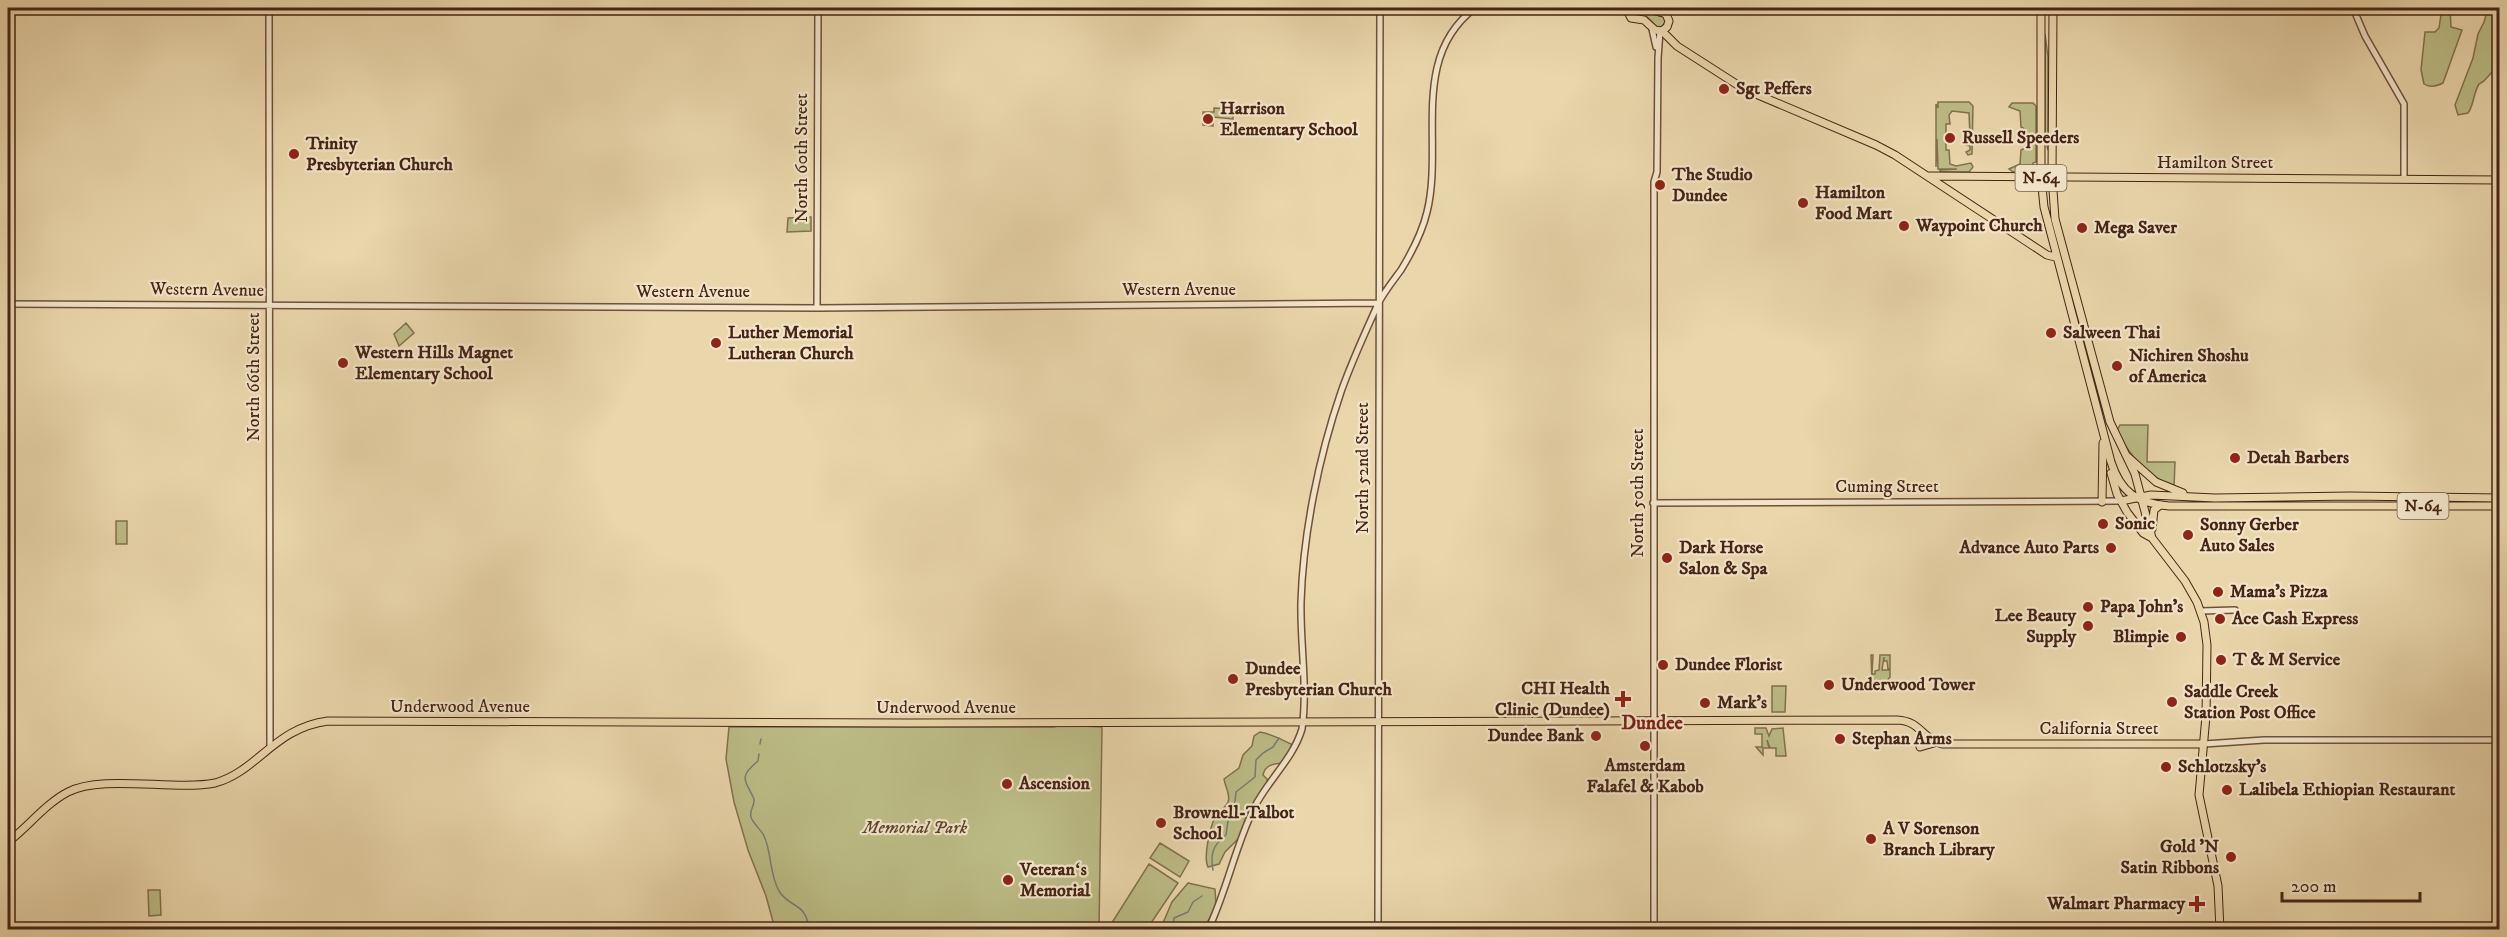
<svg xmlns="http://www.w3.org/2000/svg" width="2507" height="937" font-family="'IM FELL DW Pica',serif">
  <rect width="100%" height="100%" fill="#ead6ab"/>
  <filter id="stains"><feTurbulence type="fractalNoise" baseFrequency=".00333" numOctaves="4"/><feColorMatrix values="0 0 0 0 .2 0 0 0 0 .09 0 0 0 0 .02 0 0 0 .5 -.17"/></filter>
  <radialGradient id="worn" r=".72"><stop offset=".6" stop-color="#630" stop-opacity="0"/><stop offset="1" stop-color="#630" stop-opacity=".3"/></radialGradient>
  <!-- green -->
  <path fill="#bcbc86" stroke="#82704e" stroke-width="1.5" d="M1630 8H1643L1648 13 1664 17 1665 23 1661 27H1657L1647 17 1633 15Z
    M2442 8H2450L2451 27 2462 30 2443 83C2437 86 2430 88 2424 84L2421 70 2425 32H2435L2439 28Z
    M2488 8H2499V70L2493 71 2484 81 2479 84C2473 94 2474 105 2468 113L2458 115 2455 105 2473 58 2478 34 2484 22Z
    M2045 34 2048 57V150L2045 139Z
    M1938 102H1969L1973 106 1972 154 1968 155 1966 152 1970 150V146L1966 145 1970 137 1969 113 1952 111 1949 115 1950 124H1946V150H1949L1950 164 1956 166 1971 163 1973 167 1969 172H1940V170L1957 169H1938L1937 139 1936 167V104L1938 108Z
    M2012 103H2033L2036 106V162L2033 163 2032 170 2034 172H2013L2009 169 2020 164 2021 150 2025 148V129L2021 127 2020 111 2009 107Z
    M1214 108 1233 109V119L1213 117V126L1203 125V112H1214Z
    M811 217V231L787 232 788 218Z
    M406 323 414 333 399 346 394 334Z
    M2120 425H2148L2147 462H2175L2174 488C2148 475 2129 457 2117 430Z
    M116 521H127V544H116Z
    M1871 655H1873L1872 674H1875V671L1879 670 1880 655H1890V669H1888L1887 661H1884V657L1882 670H1890V677L1887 681 1872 682Z
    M1772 686H1786L1785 712H1772Z
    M1060 725 1102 727 1099 929H775L766 896 748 850 734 802 726 759 729 727H1054Z
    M1755 728H1766L1769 736 1772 729 1783 728 1786 756H1776V748H1770L1767 740 1769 748H1763V755L1756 747H1762V734H1755Z
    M1260 732C1272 734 1280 739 1291 744L1292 747 1282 763C1273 764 1265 765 1263 775L1267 779V783L1247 814 1240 837 1225 852 1219 864 1208 867C1203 857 1210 828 1215 817 1218 811 1225 809 1228 802 1231 794 1225 787 1224 779L1239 768 1243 755 1252 746 1254 736Z
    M1160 843 1189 861 1180 877 1150 858Z
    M1149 864 1178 883 1147 929H1108Z
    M1188 883 1215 889 1216 905 1204 929 1160 930 1172 902Z
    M148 890H160L161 915 149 916Z"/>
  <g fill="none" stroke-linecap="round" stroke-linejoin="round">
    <!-- stream -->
    <path stroke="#797c74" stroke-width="1.5" d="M760 744 761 739
      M759 754 758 761C737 778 746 781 754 799 755 806 749 810 751 817 753 824 761 829 764 836 772 853 769 873 779 891 789 908 807 902 809 930
      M1213 870C1210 854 1213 845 1226 835L1228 821 1234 810 1236 792 1255 777 1256 760 1263 753 1273 747 1279 738
      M1183 930 1173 926 1174 918 1188 912 1193 902 1202 896"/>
    <defs>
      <path id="minor" d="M269 8 270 746
        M2353 8 2365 36 2404 104V179
        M1652 29 1656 47
        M8 304 817 308 1379 303
        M817 308 818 8
        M1653 503 2122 501
        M2201 611 2235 610
        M2204 744 2264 740H2500
        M1208 930C1227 890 1235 847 1254 808 1268 780 1293 759 1302 729 1308 687 1300 644 1301 602 1303 534 1319 456 1341 392 1351 363 1365 333 1378 304 1384 292 1393 281 1401 270 1412 252 1422 233 1427 212 1444 144 1409 58 1475 8
        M1378 930 1380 8
        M1654 930V182L1657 172 1658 58 1660 31"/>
      <path id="major" d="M1626 8 1631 18 1644 20 1655 30 1662 31 1667 27
        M1648 8 1666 14 1669 21 1667 27
        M2041 8V176L2044 207 2111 462C2121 493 2137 503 2169 506H2500
        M2053 8 2052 176 2055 219 2110 422 2135 474 2152 538
        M1662 31 1677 46 1744 89 1876 145 1895 155 2047 255 2055 257
        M1930 176 2500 180
        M2128 457 2156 482 2183 493
        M2111 473 2117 494 2127 512 2143 533 2152 538 2185 581 2197 602 2204 622 2207 645 2206 716 2199 795 2218 886 2220 930
        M2121 501 2151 495 2215 498 2350 496 2500 498
        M2102 502 2103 443
        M2152 529 2154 510 2160 505
        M1920 747 1934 743
        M8 842C28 827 45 804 68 792 102 774 174 791 215 783 258 771 274 728 328 721L910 723 1897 720C1921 721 1922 739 1942 744H2204"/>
    </defs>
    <!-- minor casing -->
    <use href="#minor" stroke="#70503b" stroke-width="8"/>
    <!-- major casing -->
    <use href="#major" stroke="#472416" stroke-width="9"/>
    <!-- minor -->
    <use href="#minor" stroke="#f1e4c8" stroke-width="5"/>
    <!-- major -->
    <use href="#major" stroke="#ead6ab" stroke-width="7"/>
  </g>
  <!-- markers -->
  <g fill="#8f2418" stroke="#f1e4c8" stroke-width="2">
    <circle cx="1724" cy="89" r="6"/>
    <circle cx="1208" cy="119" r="6"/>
    <circle cx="1950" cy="138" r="6"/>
    <circle cx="294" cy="154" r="6"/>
    <circle cx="1660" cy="185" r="6"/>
    <circle cx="1803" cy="203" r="6"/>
    <circle cx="1904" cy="226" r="6"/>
    <circle cx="2082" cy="228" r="6"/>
    <circle cx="2051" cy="333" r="6"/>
    <circle cx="716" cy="343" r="6"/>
    <circle cx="343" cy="363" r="6"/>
    <circle cx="2117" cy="366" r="6"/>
    <circle cx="2235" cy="458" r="6"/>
    <circle cx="2103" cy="524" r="6"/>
    <circle cx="2188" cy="535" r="6"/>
    <circle cx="2111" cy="548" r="6"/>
    <circle cx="1667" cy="558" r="6"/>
    <circle cx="2218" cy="592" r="6"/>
    <circle cx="2088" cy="607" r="6"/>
    <circle cx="2220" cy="619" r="6"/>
    <circle cx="2088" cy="626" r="6"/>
    <circle cx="2181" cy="637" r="6"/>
    <circle cx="2221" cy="660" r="6"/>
    <circle cx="1663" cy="665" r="6"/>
    <circle cx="1233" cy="679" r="6"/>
    <circle cx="1829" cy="685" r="6"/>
    <path d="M1620 690h6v6h6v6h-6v6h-6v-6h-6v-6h6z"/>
    <circle cx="2172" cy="702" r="6"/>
    <circle cx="1705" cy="703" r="6"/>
    <circle cx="1596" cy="736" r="6"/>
    <circle cx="1840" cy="739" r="6"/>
    <circle cx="1645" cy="746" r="6"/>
    <circle cx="2166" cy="767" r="6"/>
    <circle cx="1007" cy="784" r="6"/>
    <circle cx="2227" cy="790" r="6"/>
    <circle cx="1161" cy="823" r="6"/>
    <circle cx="1871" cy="839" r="6"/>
    <circle cx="2231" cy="857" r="6"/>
    <circle cx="1008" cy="880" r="6"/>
    <path d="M2194 895h6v6h6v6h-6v6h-6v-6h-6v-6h6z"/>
  </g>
  <g text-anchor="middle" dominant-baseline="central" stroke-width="4.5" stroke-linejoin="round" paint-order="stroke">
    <!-- shield labels -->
    <g fill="#f1e4c8" stroke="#7a5e4b" stroke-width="1.5">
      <rect x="2015.5" y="165" width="51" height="26" rx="4.5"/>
      <rect x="2397.5" y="493" width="51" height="26" rx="4.5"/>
    </g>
    <g font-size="16" font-weight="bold" fill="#472416">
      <text x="2041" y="178">N-64</text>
      <text x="2423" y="506">N-64</text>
    </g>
    <!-- poi labels -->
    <g font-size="18" font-weight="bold" fill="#472416" stroke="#f1e4c8" text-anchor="start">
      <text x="1736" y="89">Sgt Peffers</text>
      <text x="1220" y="109">Harrison<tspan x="1220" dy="21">Elementary School</tspan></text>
      <text x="1962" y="138">Russell Speeders</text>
      <text x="306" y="144">Trinity<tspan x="306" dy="21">Presbyterian Church</tspan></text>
      <text x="1672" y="175">The Studio<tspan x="1672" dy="21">Dundee</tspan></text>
      <text x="1815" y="193">Hamilton<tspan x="1815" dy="21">Food Mart</tspan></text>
      <text x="1916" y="226">Waypoint Church</text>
      <text x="2094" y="228">Mega Saver</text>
      <text x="728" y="333">Luther Memorial<tspan x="728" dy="21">Lutheran Church</tspan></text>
      <text x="2063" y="333">Salween Thai</text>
      <text x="355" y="353">Western Hills Magnet<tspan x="355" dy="21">Elementary School</tspan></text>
      <text x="2129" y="356">Nichiren Shoshu<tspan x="2129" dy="21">of America</tspan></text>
      <text x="2247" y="458">Detah Barbers</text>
      <text x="2115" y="524">Sonic</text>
      <text x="2200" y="525">Sonny Gerber<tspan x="2200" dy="21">Auto Sales</tspan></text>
      <text x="1679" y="548">Dark Horse<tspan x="1679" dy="21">Salon &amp; Spa</tspan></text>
      <text x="2099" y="548" text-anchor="end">Advance Auto Parts</text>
      <text x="2230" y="592">Mama's Pizza</text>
      <text x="2100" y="607">Papa John's</text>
      <text x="2076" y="616" text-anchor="end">Lee Beauty<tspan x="2076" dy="21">Supply</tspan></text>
      <text x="2232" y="619">Ace Cash Express</text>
      <text x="2169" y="637" text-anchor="end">Blimpie</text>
      <text x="2233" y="660">T &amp; M Service</text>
      <text x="1675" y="665">Dundee Florist</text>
      <text x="1245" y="669">Dundee<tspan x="1245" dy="21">Presbyterian Church</tspan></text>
      <text x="1841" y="685">Underwood Tower</text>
      <text x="1610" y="689" text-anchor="end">CHI Health<tspan x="1610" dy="21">Clinic (Dundee)</tspan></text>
      <text x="2184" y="692">Saddle Creek<tspan x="2184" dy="21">Station Post Office</tspan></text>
      <text x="1717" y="703">Mark's</text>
      <text x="1584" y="736" text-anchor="end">Dundee Bank</text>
      <text x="1852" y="739">Stephan Arms</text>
      <text x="1645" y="766" text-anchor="middle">Amsterdam<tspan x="1645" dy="21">Falafel &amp; Kabob</tspan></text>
      <text x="2178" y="767">Schlotzsky's</text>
      <text x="1019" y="784">Ascension</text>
      <text x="2239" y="790">Lalibela Ethiopian Restaurant</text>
      <text x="1173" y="813">Brownell-Talbot<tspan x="1173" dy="21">School</tspan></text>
      <text x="1883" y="829">A V Sorenson<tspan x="1883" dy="21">Branch Library</tspan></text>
      <text x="2219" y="847" text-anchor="end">Gold 'N<tspan x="2219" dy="21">Satin Ribbons</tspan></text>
      <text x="1020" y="870">Veteranʻs<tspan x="1020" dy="21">Memorial</tspan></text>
      <text x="2185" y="904" text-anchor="end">Walmart Pharmacy</text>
    </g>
    <!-- street labels -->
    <g font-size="18" fill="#472416" stroke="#f1e4c8">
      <text transform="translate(802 158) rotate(-90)">North 60th Street</text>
      <text x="2215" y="163">Hamilton Street</text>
      <text transform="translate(207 290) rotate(1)">Western Avenue</text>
      <text x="1179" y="290">Western Avenue</text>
      <text x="693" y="292">Western Avenue</text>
      <text transform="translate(254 377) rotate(-90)">North 66th Street</text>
      <text transform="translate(1363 468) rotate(-90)">North 52nd Street</text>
      <text x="1887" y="487">Cuming Street</text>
      <text transform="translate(1638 493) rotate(-90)">North 50th Street</text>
      <text x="460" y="707">Underwood Avenue</text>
      <text x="946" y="708">Underwood Avenue</text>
      <text x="2099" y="729">California Street</text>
    </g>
    <!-- park labels -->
    <g font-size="18" font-style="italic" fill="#5e422c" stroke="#f1e4c8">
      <text x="915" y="828">Memorial Park</text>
    </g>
    <!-- neighbourhood labels -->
    <g font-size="20" font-weight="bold" fill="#7a1f14" stroke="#f1e4c8">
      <text x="1652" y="723">Dundee</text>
    </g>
  </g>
  <!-- margin -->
  <rect width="2507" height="937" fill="none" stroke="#ead6ab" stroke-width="30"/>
  <rect x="9" y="9" width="2489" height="919" fill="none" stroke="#472416" stroke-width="3"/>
  <rect x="15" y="15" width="2477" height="907" fill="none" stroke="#472416" stroke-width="1.5"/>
  <!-- scale -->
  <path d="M2282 892v9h138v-9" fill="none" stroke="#472416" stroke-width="3"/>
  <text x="2291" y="892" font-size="18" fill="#472416" stroke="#f1e4c8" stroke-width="4.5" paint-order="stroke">200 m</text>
  <rect width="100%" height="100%" filter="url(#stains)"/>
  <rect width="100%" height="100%" fill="url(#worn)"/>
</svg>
